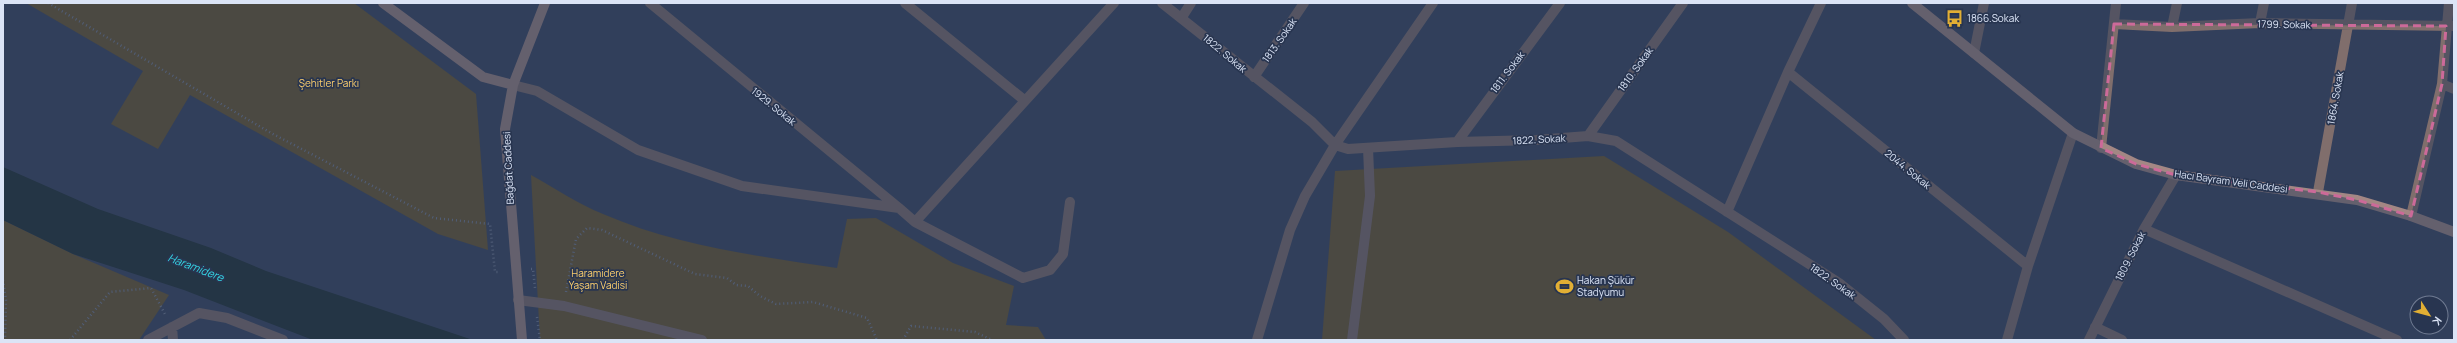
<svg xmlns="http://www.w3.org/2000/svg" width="2457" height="343" font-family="Manrope,sans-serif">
  <rect width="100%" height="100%" fill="#323f5b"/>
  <!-- green -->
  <path fill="#6a5424" d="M26 3H354L476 94 488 250 438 234 190 95 158 149 111 124 143 71Z
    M1604 156 1728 232 1876 340H1322L1335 171Z
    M531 175C555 188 578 204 603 214 677 246 758 256 837 268L847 219 876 218 953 263 1014 286 1006 325 1038 327 1046 340H540Z
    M3 220 73 254 169 295 139 340H3Z"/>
  <!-- water -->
  <path fill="#14282a" d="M3 167 98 209 211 248 266 271 473 340H313L184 290 73 254 3 220Z"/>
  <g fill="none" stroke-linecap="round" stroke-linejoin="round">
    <!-- path -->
    <path stroke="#77839b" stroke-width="2.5" stroke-dasharray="1 3" stroke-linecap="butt" d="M48 3 271 133 434 218 490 224 495 272H499
      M531 269H533L535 288
      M3 280 6 300 5 340
      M566 292 576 239 587 228 602 230 695 274 727 278 736 285 748 286 760 296 776 304 813 302 867 318 877 340
      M537 317 540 340
      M70 340 110 292 151 288 166 316
      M903 340 911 326 975 332 992 340"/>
    <!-- lane -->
    <path stroke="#806e6c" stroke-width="10" d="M518 300 564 306 702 340
      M1352 340 1370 196 1368 148"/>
    <!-- street -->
    <path stroke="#806e6c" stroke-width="10" d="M650 3 899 208
      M905 3 1024 100
      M1162 3 1312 122 1335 145 1348 149 1457 142 1536 140 1588 136 1616 141 1839 283 1884 319 1904 340
      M1182 17 1191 3
      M2260 23 2264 3
      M2114 24 2172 27 2260 23 2454 26
      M2172 27 2177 3
      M1974 53 1984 3
      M1788 72 2028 266
      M1254 77 1304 3
      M2442 84 2454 89
      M513 85 537 91 638 150 742 186 899 208 915 222 1023 278 1050 270 1063 254 1070 202
      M1588 136 1683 3
      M1457 142 1560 3
      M2101 148 2116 3
      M2318 192 2352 3
      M1727 212 1788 72 1821 3
      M2411 216 2442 84 2449 3
      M915 222 1114 3
      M2144 229 2397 340
      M172 327 173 340
      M2095 327 2122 340
      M148 340 199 313 227 318 283 340
      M1257 340 1290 230 1305 196 1335 145 1433 3
      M2007 340 2028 266 2073 133
      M2089 340 2144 229 2176 175"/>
    <!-- secondary -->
    <path stroke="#a38784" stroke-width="10" d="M383 3 483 77 513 85
      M1912 3 2073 133 2136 164 2176 175 2357 200 2411 216 2454 232
      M522 340 505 129 513 85 545 3"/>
  </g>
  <!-- marked area -->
  <path d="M0 0H2457V343H0ZM2114 24 2446 26 2442 84 2411 216 2357 200 2318 192 2176 175 2136 164 2101 148Z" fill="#323f5b" fill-opacity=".55" fill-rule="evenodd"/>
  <path fill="none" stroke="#cc6a99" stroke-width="3" stroke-dasharray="8 5" stroke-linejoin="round" d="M2114 24 2446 26 2442 84 2411 216 2357 200 2318 192 2176 175 2136 164 2101 148Z"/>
  <!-- icons -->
  <defs>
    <symbol id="bus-bare" viewBox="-9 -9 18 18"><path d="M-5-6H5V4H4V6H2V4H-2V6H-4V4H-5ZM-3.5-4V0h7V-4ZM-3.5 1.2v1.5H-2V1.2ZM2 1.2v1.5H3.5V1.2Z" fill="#e2af34" stroke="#283550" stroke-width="2.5" paint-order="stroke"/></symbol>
    <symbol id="stadium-bare" viewBox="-9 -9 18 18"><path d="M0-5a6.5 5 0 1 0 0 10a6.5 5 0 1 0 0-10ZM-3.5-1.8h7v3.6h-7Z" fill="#e2af34" stroke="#283550" stroke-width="2.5" paint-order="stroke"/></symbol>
  </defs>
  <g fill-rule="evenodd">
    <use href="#bus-bare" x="1942" y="6" width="25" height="25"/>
    <use href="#stadium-bare" x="1552" y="274" width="25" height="25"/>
  </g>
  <g text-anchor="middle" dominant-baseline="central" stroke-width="3.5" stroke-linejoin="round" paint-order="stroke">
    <!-- poi labels -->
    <g font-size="10" fill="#dbe4f6" stroke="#283550" text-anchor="start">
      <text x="1967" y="18">1866.Sokak</text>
      <text x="1577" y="280">Hakan Şükür<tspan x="1577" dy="12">Stadyumu</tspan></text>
    </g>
    <!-- street labels -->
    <g font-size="10" fill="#dbe4f6" stroke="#283550">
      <text transform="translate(2284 24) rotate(1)">1799. Sokak</text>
      <text transform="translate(1279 40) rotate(-55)">1813. Sokak</text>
      <text transform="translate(1225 53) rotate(40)">1822. Sokak</text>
      <text transform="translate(1635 69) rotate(-54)">1810. Sokak</text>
      <text transform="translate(1507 72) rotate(-53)">1811. Sokak</text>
      <text transform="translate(2335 98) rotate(-80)">1864. Sokak</text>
      <text transform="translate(774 106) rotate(39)">1929. Sokak</text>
      <text transform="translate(1539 139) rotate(-3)">1822. Sokak</text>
      <text transform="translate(508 168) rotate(-93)">Bağdat Caddesi</text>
      <text transform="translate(1908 169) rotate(39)">2044. Sokak</text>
      <text transform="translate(2231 181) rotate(8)">Hacı Bayram Veli Caddesi</text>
      <text transform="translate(2130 256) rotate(-63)">1809. Sokak</text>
      <text transform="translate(1833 281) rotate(35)">1822. Sokak</text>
    </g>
    <!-- park labels -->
    <g font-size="10" fill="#fdcf6d" stroke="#283550">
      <text x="329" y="83">Şehitler Parkı</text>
      <text x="598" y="273">Haramidere<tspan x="598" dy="12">Yaşam Vadisi</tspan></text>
    </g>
    <!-- water labels -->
    <g font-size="11" font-style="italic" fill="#34d5e4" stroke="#283550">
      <text transform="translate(196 267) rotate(21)">Haramidere</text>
    </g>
  </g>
  <!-- border -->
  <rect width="2457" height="343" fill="none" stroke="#dbe4f6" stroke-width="8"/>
  <!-- north arrow -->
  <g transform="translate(2429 315) rotate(126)"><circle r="19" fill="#283550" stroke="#707b92"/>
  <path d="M0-3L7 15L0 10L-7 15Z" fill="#e2af34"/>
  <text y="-6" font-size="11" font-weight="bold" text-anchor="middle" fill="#dbe4f6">K</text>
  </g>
</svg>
